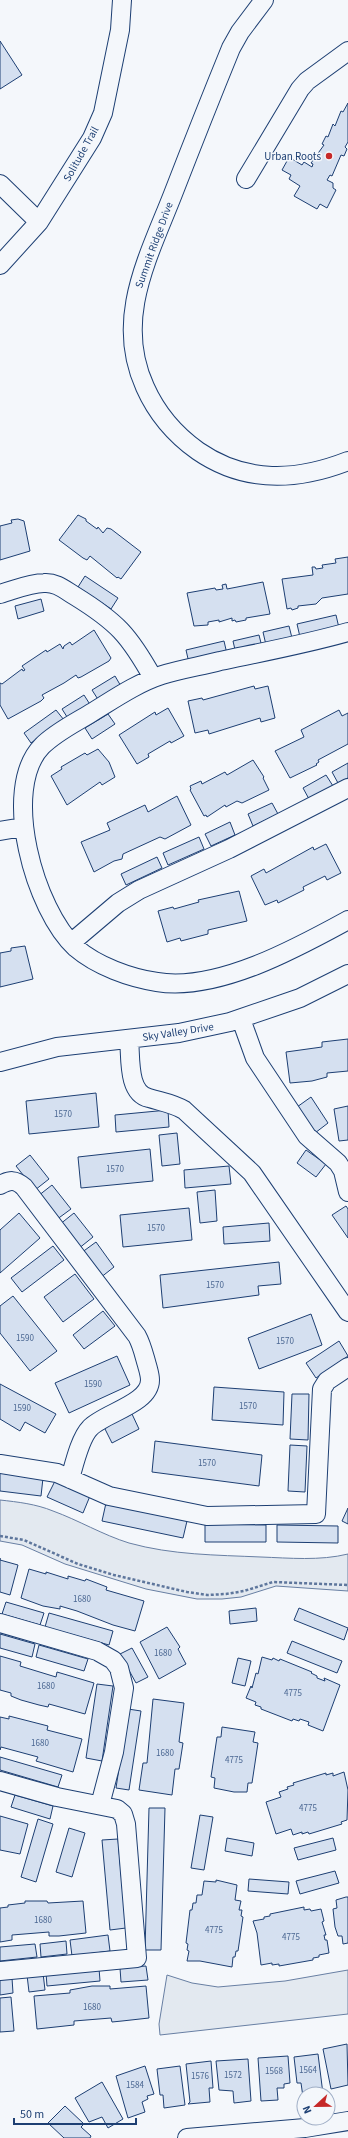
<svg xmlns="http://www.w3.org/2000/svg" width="348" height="2138" font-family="'Source Sans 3',sans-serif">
  <rect width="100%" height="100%" fill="#f4f7fb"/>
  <!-- green -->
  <path fill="#e3e9f0" stroke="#687fa3" d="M0 1500C18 1502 36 1504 53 1511 78 1520 103 1535 129 1543 172 1555 216 1555 261 1557 289 1558 320 1561 348 1554V1591L276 1586 241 1597 222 1599H197L146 1589 65 1564 22 1545 0 1541Z
    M348 1970V2014L160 2035 159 2024 167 1975 192 1983 218 1987 285 1981Z"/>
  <!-- building -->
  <path fill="#d5e0f0" stroke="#1d3f73" d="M0 41 22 75 0 89Z
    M348 103V142L345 147 347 149 344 156 341 155 332 176 330 175 327 180 333 183V188L336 190 327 208 320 204 317 209 294 196 300 186 289 179 291 175 282 170 287 161 285 160 287 156 302 165 304 162 312 167 313 164 311 163 324 145 322 144 326 136 328 137 333 124 335 126 341 111 343 112Z
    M78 515 86 519V521L97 529 98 527 103 533 107 528 111 529 141 552 121 579 118 577 117 578 90 556 87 560 83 558 59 540Z
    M18 519 24 521 30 551 0 560V526L12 523 11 520Z
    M348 557V594L322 598 316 604 298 606V608L292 610 291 608 287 609 282 579 313 575 312 567H315L316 569 323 568 322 565 336 563 335 559Z
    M85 576 118 598 111 609 78 587Z
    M263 582 270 614 246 618V620L236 622 235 620 232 621V618L219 622V620L208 622V625L194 626 187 593 215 588 216 590 223 589 222 585 226 584 227 589Z
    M41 599 44 611 18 619 15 606Z
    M336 615 339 628 300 637 297 624Z
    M289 626 292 638 266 645 263 632Z
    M94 630 111 658 109 661 81 677 78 678 76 675 64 683 42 695 44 698 41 701 8 719 0 705V683L2 684 22 669 23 671 25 670 22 666 46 650 47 652 60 644 63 649 64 646 70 642 72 645Z
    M259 635 262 647 236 654 233 641Z
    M224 641 227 654 189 663 186 650Z
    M115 676 122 688 99 701 92 690Z
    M254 686 255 689 268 686 275 718 261 722 260 718 209 734 208 730 195 733 188 701 202 698 203 700Z
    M84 695 91 706 69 720 62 709Z
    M168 708 184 736 171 743 170 741 148 754 149 757 137 764 119 735 155 712 156 715Z
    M56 710 64 720 31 743 24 733Z
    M339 710 342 716 348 713V744L318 760 319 762 316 764 317 765 290 778 275 751 304 737 301 730Z
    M108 714 115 724 92 739 85 728Z
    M98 749 109 762 115 777 102 785 100 782 67 805 51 776 62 769 61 767 85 753 87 755Z
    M253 760 264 777 263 778 269 790 242 803 237 801 226 807 225 805 207 817 206 815 204 816 190 790 191 789 190 786 201 781 202 784 225 772 227 775Z
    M348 763V778L338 783 332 772Z
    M326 775 333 786 309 799 303 788Z
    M177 796 191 825 165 839 160 837 123 854 122 859 114 861 94 872 81 842 110 830 107 823 145 805 148 812Z
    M272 803 278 814 253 826 248 814Z
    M230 822 235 835 211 846 205 834Z
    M199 837 204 849 168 865 163 853Z
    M326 844 341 873 327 880 325 876 303 887 304 890 278 903 277 900 265 905 251 876 264 869 266 873 313 847 314 850Z
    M157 857 162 868 126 885 121 874Z
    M239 891 247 921 208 930V934L181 941 180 938 167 942 158 911 173 907 174 909 199 902 198 900Z
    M25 946 33 979 0 987V953L11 951V948Z
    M348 1039V1071L327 1073V1077L312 1081 290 1083 286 1052 322 1047V1042Z
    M96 1093 99 1127 29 1134 26 1101Z
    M311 1097 328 1123 315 1133 297 1107Z
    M348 1106V1140L339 1141 334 1109Z
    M168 1110 169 1127 116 1132 115 1115Z
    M177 1133 180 1164 162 1166 159 1135Z
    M150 1149 153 1181 81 1188 78 1157Z
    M306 1150 326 1164 316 1177 297 1163Z
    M30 1155 49 1179 35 1190 16 1166Z
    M229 1166 231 1184 185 1188 184 1170Z
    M52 1185 71 1209 56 1220 38 1196Z
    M215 1190 217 1221 200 1223 197 1192Z
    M346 1206 348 1209V1238L332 1215Z
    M189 1208 192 1240 123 1247 120 1215Z
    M19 1213 40 1238 0 1273V1230Z
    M74 1213 93 1237 78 1249 59 1225Z
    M269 1223 270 1241 224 1244 223 1227Z
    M96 1242 114 1267 100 1278 81 1253Z
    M53 1246 64 1260 22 1292 11 1278Z
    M279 1262 281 1284 258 1286 259 1295 163 1308 160 1275Z
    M75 1274 94 1299 63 1322 44 1297Z
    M13 1296 57 1351 30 1371 0 1333V1306Z
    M103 1311 115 1326 84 1349 73 1335Z
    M311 1314 322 1345 259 1369 248 1338Z
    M339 1341 348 1356 316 1378 306 1363Z
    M117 1356 130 1385 69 1413 55 1383Z
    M0 1384 56 1414 45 1433 25 1422 20 1431 0 1419Z
    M214 1387 284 1392 283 1425 212 1420Z
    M292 1394H309L308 1440 290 1439Z
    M132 1414 139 1429 112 1443 104 1427Z
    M155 1441 262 1455 259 1486 152 1472Z
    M290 1445 307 1446 305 1492 288 1491Z
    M0 1473 43 1478 41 1496 0 1491Z
    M55 1481 90 1496 83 1513 47 1497Z
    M106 1503 187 1521 183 1538 102 1521Z
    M348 1508V1524L342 1521Z
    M205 1524 266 1525V1542H205Z
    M277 1525 338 1526V1543L277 1542Z
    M0 1558V1560L18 1565 10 1595 0 1592Z
    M29 1569 46 1574V1572L68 1579V1576L85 1581 86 1579 107 1587 106 1590 144 1601 135 1631 113 1625 77 1611 60 1606V1609L43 1606 21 1598Z
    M6 1602 44 1613 40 1625 2 1614Z
    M256 1608 257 1621 230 1624 229 1611Z
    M299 1608 348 1628 344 1640 294 1620Z
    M49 1613 113 1631 109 1645 45 1627Z
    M167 1627 180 1647 178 1649 186 1664 159 1679 140 1642Z
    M0 1634 35 1644 32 1657 0 1648Z
    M292 1641 342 1661 337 1673 287 1653Z
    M39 1645 88 1659 84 1671 36 1657Z
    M132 1648 148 1677 136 1683 120 1654Z
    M0 1656 21 1662 20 1666 56 1677 57 1672 94 1683 85 1714 49 1704 48 1707 39 1705 21 1700 11 1696V1693L0 1690Z
    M262 1657 272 1660 273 1658 279 1661 280 1659 312 1672 311 1673 317 1676V1678L325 1681 324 1678 340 1685 323 1731 308 1725 309 1722 300 1719 299 1721 293 1719 292 1721 261 1709V1707L255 1705 256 1702 246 1698 251 1686 252 1688 256 1673 258 1674Z
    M238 1658 251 1661 245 1686 232 1683Z
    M97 1684 113 1686 102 1761 86 1758Z
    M153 1699 184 1703 179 1742 183 1743 179 1769H175L172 1795 139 1790 143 1763H147Z
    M128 1709 141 1711 129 1790 116 1788Z
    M9 1716 48 1726 47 1730 82 1739 73 1772 36 1761 38 1757 1 1747 0 1750V1717L9 1719Z
    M222 1727 255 1732 253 1742 258 1743 252 1783H248L247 1792H234L214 1788 215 1778 211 1777 217 1737H221Z
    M0 1757 62 1775 58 1787 0 1770Z
    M344 1772 348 1790 347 1820 341 1822 342 1824 309 1834 308 1832 302 1834V1832L293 1835 291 1829 276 1834 266 1802 281 1797 279 1792 288 1789 287 1787 294 1785 293 1783 326 1773V1775L333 1773V1776Z
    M15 1795 53 1806 50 1819 11 1807Z
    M149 1808H165L161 1950H145Z
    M200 1815 213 1817 204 1870 191 1868Z
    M0 1816 28 1824 20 1854 0 1850Z
    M38 1819 53 1824 36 1882 21 1877Z
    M69 1828 85 1833 72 1877 56 1872Z
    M227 1838 254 1843 252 1856 225 1851Z
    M333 1838 336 1850 298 1860 294 1848Z
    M118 1839 126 1928 110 1930 102 1840Z
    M335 1871 339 1883 300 1894 296 1881Z
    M249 1879 289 1882 288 1894 248 1891Z
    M216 1880 237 1885 235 1900 241 1901 239 1910H242L241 1916 243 1917 238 1951H236L235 1957H233L232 1967 200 1961H187L189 1951 187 1950 188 1944 186 1943 190 1910H192L193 1903H196L197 1895H202L204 1881 216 1882Z
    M346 1897H348V1943L343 1944 342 1936H338L335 1927 333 1909 337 1908 336 1900Z
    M25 1901H47L48 1903 83 1901 86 1933 59 1936H49V1932L12 1935V1940L0 1942V1908L8 1907V1905L25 1903Z
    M304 1907V1910L310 1909 311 1911 321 1909 324 1921 322 1922 326 1935H324L325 1940H327L329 1953 319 1955V1957L313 1958V1960L279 1966V1964L272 1965V1963L261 1965 257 1933 253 1921 264 1919V1917L270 1916V1914Z
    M108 1935 110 1951 72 1956 70 1940Z
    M66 1941 67 1954 41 1957 40 1944Z
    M35 1944 37 1957 0 1961V1947Z
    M146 1966 148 1980 121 1982 120 1968Z
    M99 1968 100 1981 47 1986 46 1973Z
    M43 1973 45 1990 29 1992 27 1975Z
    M12 1978 13 1993 0 1995V1979Z
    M92 1986H110V1989L146 1986 149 2018 122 2021 112 2022 111 2018 74 2021V2025L37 2029 34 1996 70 1993V1990Z
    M11 1997 14 2031 0 2032V1998Z
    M347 2044 348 2085 331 2089 323 2049Z
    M318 2054 323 2094H304L303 2097 301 2083H297L294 2057Z
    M288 2056 290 2083 284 2084V2088H277L278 2100 261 2101 258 2058Z
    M248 2059 251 2101 234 2103 233 2091 219 2090 216 2061Z
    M211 2061 213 2088H209L210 2102 188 2104 190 2102 186 2064Z
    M145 2066 154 2094 147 2096 148 2099 142 2102 145 2112 128 2118 116 2076Z
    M180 2066 185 2105 164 2108 163 2095H160L157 2069Z
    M102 2082 123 2119 108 2128 102 2117 89 2122 75 2098Z
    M65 2106 84 2124 81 2127 91 2136 90 2138H64L48 2123Z"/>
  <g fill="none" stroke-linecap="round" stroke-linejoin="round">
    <defs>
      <path id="minor" d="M264 0 240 32 231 48C211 97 192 145 173 194 148 258 114 319 145 387 157 414 174 434 198 451 246 484 297 481 348 461
        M246 179 300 89 307 81 348 51
        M0 184 39 222
        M0 265 39 222 92 138 103 113 120 30 122 0
        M0 594C14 590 30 583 44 583 56 582 65 590 75 596 117 622 129 635 153 678
        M348 632C306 644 263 652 220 661 201 666 181 669 162 675 137 683 114 699 91 713 75 723 56 732 42 746 0 789 35 911 76 948 97 966 130 978 157 982 217 992 297 948 348 920
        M0 831 23 827
        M72 942 118 903 139 890 229 849 348 788
        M241 1019 255 1058 307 1136 338 1163 343 1171 348 1192
        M129 1039C131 1057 127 1093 149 1098 162 1102 172 1103 184 1110L252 1173 348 1312
        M0 1062 57 1047 179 1033 230 1022 300 998 348 974
        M0 1185C10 1180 15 1179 24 1187L137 1336C142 1345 144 1355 147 1365 148 1369 150 1375 150 1380 150 1404 104 1413 90 1428 80 1438 74 1465 70 1479
        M0 1464 57 1473 109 1496 207 1516 316 1514 322 1389 327 1381 348 1367
        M0 1623 97 1651 113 1660 119 1668 124 1688 114 1752 100 1805
        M0 1781 57 1797 117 1809 123 1814 126 1824 137 1958 0 1971
        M187 2138 305 2128 348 2121"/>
    </defs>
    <!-- minor casing -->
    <use href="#minor" stroke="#1d3f73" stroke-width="20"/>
    <!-- path -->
    <path stroke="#5e769c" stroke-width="2.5" stroke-dasharray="3 2" stroke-linecap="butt" d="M0 1536 24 1540 78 1564 114 1575 187 1592 207 1595 226 1594 244 1591 273 1582 348 1585"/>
    <!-- minor -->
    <use href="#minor" stroke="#f4f7fb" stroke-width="18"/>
  </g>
  <!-- markers -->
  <circle fill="#c62828" stroke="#f4f7fb" stroke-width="1.5" cx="329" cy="156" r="4"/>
  <g text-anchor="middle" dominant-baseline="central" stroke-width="3" stroke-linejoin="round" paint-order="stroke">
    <!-- number labels -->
    <g font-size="9" fill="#4b6792">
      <text x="63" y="1114">1570</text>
      <text x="115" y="1169">1570</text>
      <text x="156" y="1228">1570</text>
      <text x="215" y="1285">1570</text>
      <text x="25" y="1338">1590</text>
      <text x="285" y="1341">1570</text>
      <text x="93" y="1384">1590</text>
      <text x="248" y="1406">1570</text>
      <text x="22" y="1408">1590</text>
      <text x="207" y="1463">1570</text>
      <text x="82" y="1599">1680</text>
      <text x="163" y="1653">1680</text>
      <text x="46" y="1686">1680</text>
      <text x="293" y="1693">4775</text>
      <text x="40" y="1743">1680</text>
      <text x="165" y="1753">1680</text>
      <text x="234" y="1760">4775</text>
      <text x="308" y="1808">4775</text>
      <text x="43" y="1920">1680</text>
      <text x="214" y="1930">4775</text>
      <text x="291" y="1937">4775</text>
      <text x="92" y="2007">1680</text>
      <text x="308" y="2070">1564</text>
      <text x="274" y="2071">1568</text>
      <text x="233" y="2075">1572</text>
      <text x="200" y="2076">1576</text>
      <text x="135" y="2085">1584</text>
    </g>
    <!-- street labels -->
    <g font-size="11" fill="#1d3f73" stroke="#f4f7fb">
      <text transform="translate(81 154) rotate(-61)">Solitude Trail</text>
      <text transform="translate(154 245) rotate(-70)">Summit Ridge Drive</text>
      <text transform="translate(178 1032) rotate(-9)">Sky Valley Drive</text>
    </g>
    <!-- poi labels -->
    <g font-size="11" fill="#1d3f73" stroke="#f4f7fb" text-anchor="end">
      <text x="321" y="156">Urban Roots</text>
    </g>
  </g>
  <!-- north arrow -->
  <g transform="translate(316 2106) rotate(248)"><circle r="19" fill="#f4f7fb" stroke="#9eadc5"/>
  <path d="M0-3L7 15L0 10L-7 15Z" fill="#c62828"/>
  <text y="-6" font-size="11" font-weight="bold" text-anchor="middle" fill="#1d3f73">N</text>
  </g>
  <!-- scale -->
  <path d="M14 2118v6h122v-6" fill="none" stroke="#1d3f73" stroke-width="2"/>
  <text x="20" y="2118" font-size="12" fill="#1d3f73" stroke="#f4f7fb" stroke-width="3" paint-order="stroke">50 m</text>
</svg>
